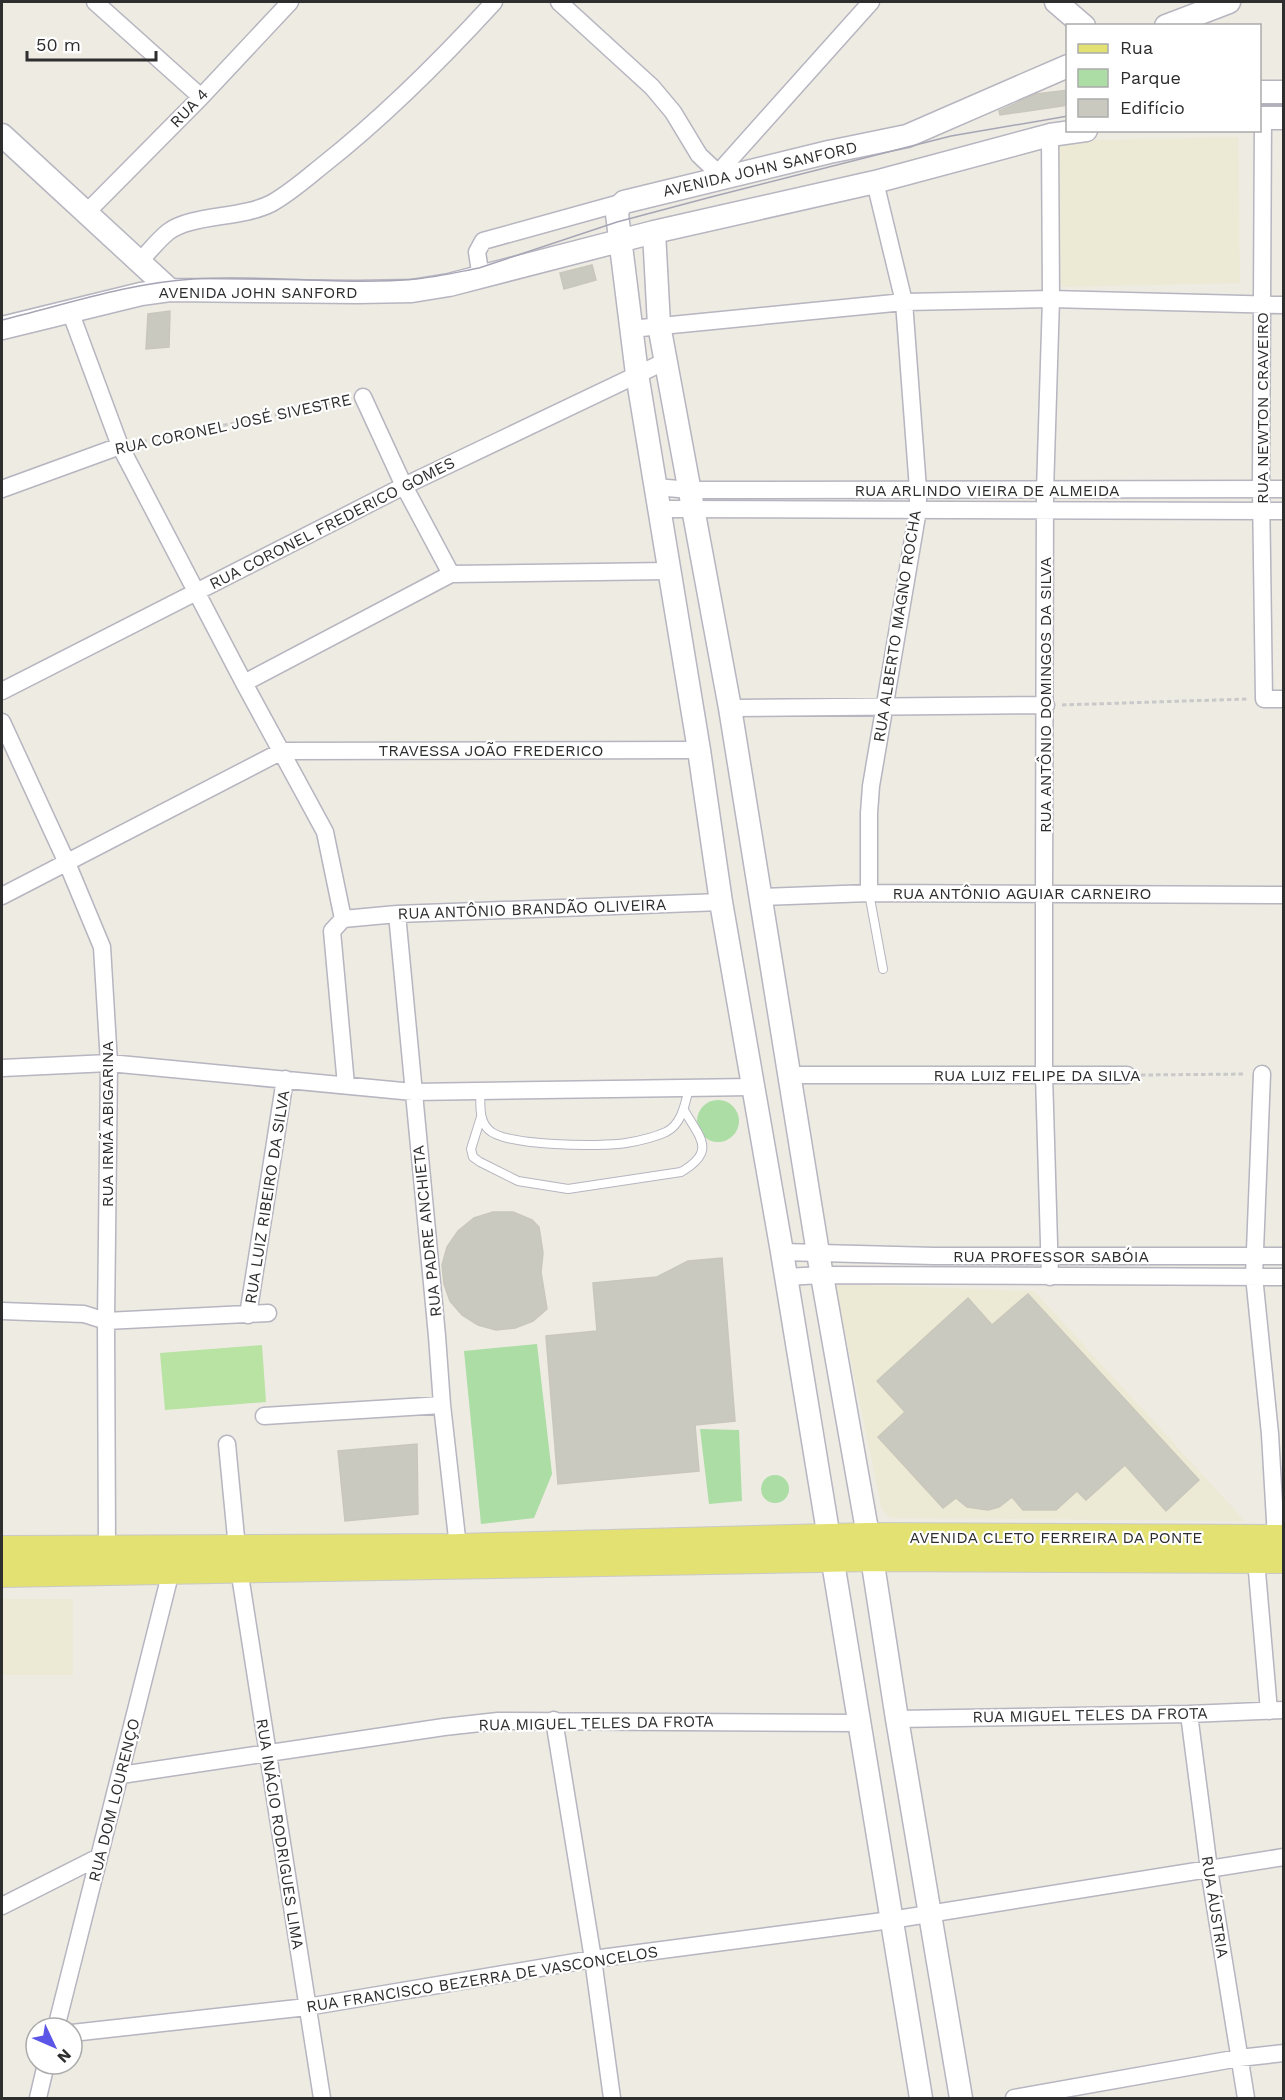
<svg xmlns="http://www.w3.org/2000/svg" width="1285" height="2100" font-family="'Work Sans',sans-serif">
  <rect width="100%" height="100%" fill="#edebe2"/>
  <!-- education -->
  <path fill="#ecead4" d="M1238 137 1240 283 1061 287 1058 141Z
    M835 1284 1034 1291 1245 1521 891 1518 882 1510Z
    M2 1599H73V1675H2Z"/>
  <!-- green -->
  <path fill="#abdda5" d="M697 1121a21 21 0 1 1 42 0a21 21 0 1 1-42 0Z
    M537 1344 552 1474 534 1518 481 1524 464 1351Z
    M700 1429 739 1430 742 1501 709 1504Z
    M761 1489a14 14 0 1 1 28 0a14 14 0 1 1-28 0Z"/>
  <!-- pitch -->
  <path fill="#b9e3a2" d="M262 1345 266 1402 165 1410 160 1353Z"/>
  <!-- building -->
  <path fill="#cac9c0" stroke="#c9c7bb" stroke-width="1.5" d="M1068 90V105L1000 115 999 111 1036 94Z
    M592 265 596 280 564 289 560 273Z
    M170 311 169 347 146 349 148 314Z
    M493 1212H513L532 1220 539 1227 543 1253 541 1272 547 1309 533 1321 515 1328 496 1330 478 1325 462 1315 450 1301 444 1284 442 1265 447 1247 458 1231 474 1218Z
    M722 1258 735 1421 695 1425 699 1471 558 1484 546 1336 597 1331 593 1283 657 1277 688 1261Z
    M1028 1294 1199 1480 1166 1511 1125 1465 1086 1500 1077 1491 1056 1510H1023L1012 1497 999 1507 988 1510 967 1507 956 1498 943 1508 878 1437 905 1412 877 1381 968 1298 992 1325Z
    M417 1444 418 1514 345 1521 338 1451Z"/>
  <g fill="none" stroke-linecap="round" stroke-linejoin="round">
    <defs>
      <path id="lane" d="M869 893 883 969
        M480 1091C481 1104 478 1120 489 1130 505 1146 602 1147 626 1143 638 1141 655 1137 666 1132 682 1124 685 1104 689 1088
        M481 1117 471 1149 473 1157 480 1162 518 1181 568 1189 681 1172C717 1151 700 1138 684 1110"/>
      <path id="street" d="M95 2 201 97
        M559 2 652 87 673 112 699 155 718 173 712 180
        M1263 117 1261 489 1264 699H1284
        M1050 135 1051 299 1045 491 1044 893V1075L1050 1277
        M718 173 871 2
        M86 213 201 97 290 2
        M139 262C148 253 157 241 168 232 191 214 242 219 272 203 290 193 307 178 323 165 385 116 441 60 494 2
        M481 278 477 252 483 241 624 202
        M70 311 120 446 244 683 325 832 343 919
        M631 329 904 302 1051 299 1284 305
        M363 397 404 486 451 574
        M655 487 691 490 1284 489
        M2 489 120 446
        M659 509 1284 511
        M244 683 451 574 668 571
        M2 691 404 486 666 361
        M730 708 1046 705
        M2 722 67 863 102 947 109 1063 106 1321 107 1548
        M869 893V813L871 786 918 510V489L904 302 875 182
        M2 896 282 751 699 750
        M760 897 869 893 1284 895
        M397 914 437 1336 442 1405 458 1547
        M343 919 397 914 721 902
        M343 919 332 931 346 1085
        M2 1068 109 1063 413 1092 752 1087
        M1262 1074 1254 1276 1270 1434 1276 1538
        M790 1075H1127
        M782 1252 934 1256H1284
        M786 1277 822 1275 1284 1277
        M2 1311 84 1314 106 1321 268 1313
        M248 1315 285 1079
        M264 1416 442 1405
        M227 1444 239 1569 322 2098
        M1256 1560 1269 1711
        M1189 1714 1209 1869 1246 2098
        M897 1719 1189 1714 1284 1710
        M554 1720 593 1959 612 2098
        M121 1775 444 1727 498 1721 859 1723
        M2 1906 99 1857
        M56 2028 171 1571V1562
        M72 2033 307 2007 593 1959 891 1920 1284 1857
        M38 2098 46 2064
        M1014 2098 1239 2058 1284 2053"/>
      <path id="secondary" d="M1056 2 1084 26
        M1166 26 1229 2
        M1260 92H1284
        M1260 118H1284
        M2 135 170 290
        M654 232 659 325 730 708 818 1253 872 1558 897 1719 961 2098
        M2 328 141 294 170 290 357 292 412 291 449 285 654 232 875 182 1050 135 1086 130
        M921 2098 782 1252 721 902 699 750 637 374 617 214 619 207 624 202 829 152 907 136 1068 66"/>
      <path id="primary" d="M2 1549 458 1547 868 1536 1284 1538
        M2 1574 872 1558 1284 1560"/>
    </defs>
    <!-- lane casing -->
    <use href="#lane" stroke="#b6b5c0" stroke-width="10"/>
    <!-- street casing -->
    <use href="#street" stroke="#b6b5c0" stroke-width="19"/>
    <!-- secondary casing -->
    <use href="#secondary" stroke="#b6b5c0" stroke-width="25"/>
    <!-- primary casing -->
    <use href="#primary" stroke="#c9c9c9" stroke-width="28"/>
    <!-- path -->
    <path stroke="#c9c9c9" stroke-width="3" stroke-dasharray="4.5 3" stroke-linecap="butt" d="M135 443 349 400
      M1062 705 1247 699
      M1141 1075 1246 1074"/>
    <!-- lane -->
    <use href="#lane" stroke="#fff" stroke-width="8"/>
    <!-- street -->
    <use href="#street" stroke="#fff" stroke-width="16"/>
    <!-- secondary -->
    <use href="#secondary" stroke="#fff" stroke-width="22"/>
    <!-- primary -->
    <use href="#primary" stroke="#e2e172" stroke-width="26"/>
    <!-- tram -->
    <path stroke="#a6a5b5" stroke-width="1.5" d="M1260 105H1284
      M2 320C64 305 128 283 193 279 267 274 342 286 416 279 437 277 458 272 479 268L617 222 711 197 951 136 1068 116"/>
  </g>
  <g text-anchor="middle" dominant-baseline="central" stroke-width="4.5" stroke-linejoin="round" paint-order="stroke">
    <!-- street labels -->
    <g font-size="16" fill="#2e2e2e" stroke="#fff">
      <text transform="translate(189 108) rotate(-46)">RUA 4</text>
      <text transform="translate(760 169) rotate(-13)">AVENIDA JOHN SANFORD</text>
      <text x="258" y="292">AVENIDA JOHN SANFORD</text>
      <text transform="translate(1262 408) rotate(-90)">RUA NEWTON CRAVEIRO</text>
      <text transform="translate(233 424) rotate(-12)">RUA CORONEL JOSÉ SIVESTRE</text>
      <text x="987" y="490">RUA ARLINDO VIEIRA DE ALMEIDA</text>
      <text transform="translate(332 523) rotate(-27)">RUA CORONEL FREDERICO GOMES</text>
      <text transform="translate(897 626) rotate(-81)">RUA ALBERTO MAGNO ROCHA</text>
      <text transform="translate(1045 695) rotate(-90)">RUA ANTÔNIO DOMINGOS DA SILVA</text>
      <text x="491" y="750">TRAVESSA JOÃO FREDERICO</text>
      <text x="1022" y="893">RUA ANTÔNIO AGUIAR CARNEIRO</text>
      <text transform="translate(532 909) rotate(-2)">RUA ANTÔNIO BRANDÃO OLIVEIRA</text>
      <text x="1037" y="1075">RUA LUIZ FELIPE DA SILVA</text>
      <text transform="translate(107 1124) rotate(-90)">RUA IRMÃ ABIGARINA</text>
      <text transform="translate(267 1197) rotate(-81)">RUA LUIZ RIBEIRO DA SILVA</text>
      <text transform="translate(427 1231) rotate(-96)">RUA PADRE ANCHIETA</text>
      <text x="1051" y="1256">RUA PROFESSOR SABÓIA</text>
      <text x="1056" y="1537">AVENIDA CLETO FERREIRA DA PONTE</text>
      <text transform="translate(1090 1715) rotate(-1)">RUA MIGUEL TELES DA FROTA</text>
      <text transform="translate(596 1723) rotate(-1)">RUA MIGUEL TELES DA FROTA</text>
      <text transform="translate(114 1800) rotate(-76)">RUA DOM LOURENÇO</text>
      <text transform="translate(280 1834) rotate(81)">RUA INÁCIO RODRIGUES LIMA</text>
      <text transform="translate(1215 1907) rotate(81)">RUA ÁUSTRIA</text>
      <text transform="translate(482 1979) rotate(-9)">RUA FRANCISCO BEZERRA DE VASCONCELOS</text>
    </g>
  </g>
  <!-- border -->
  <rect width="1285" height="2100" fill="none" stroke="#2e2e2e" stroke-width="6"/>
  <!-- legend -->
  <rect x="1066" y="24" width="195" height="108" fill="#ffffff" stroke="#ababab" stroke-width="1.5"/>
  <rect x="1078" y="44" width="30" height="9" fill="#e2e172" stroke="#ababab" stroke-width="1.5"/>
  <text x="1120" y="54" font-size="18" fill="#2e2e2e">Rua</text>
  <rect x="1078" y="69" width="30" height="18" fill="#abdda5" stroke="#ababab" stroke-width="1.5"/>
  <text x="1120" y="84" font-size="18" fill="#2e2e2e">Parque</text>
  <rect x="1078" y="99" width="30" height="18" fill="#cac9c0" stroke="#ababab" stroke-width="1.5"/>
  <text x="1120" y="114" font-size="18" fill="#2e2e2e">Edifício</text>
  <!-- north arrow -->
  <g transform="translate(54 2046) rotate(134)"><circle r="28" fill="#ffffff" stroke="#ababab" stroke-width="1.5"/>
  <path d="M0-4.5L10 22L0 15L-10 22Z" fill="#5c56e6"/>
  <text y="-9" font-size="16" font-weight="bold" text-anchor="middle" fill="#2e2e2e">N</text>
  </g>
  <!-- scale -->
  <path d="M27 51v9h129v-9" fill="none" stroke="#2e2e2e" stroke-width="3"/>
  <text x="36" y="51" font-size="18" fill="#2e2e2e" stroke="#ffffff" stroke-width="4.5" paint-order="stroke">50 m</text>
</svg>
